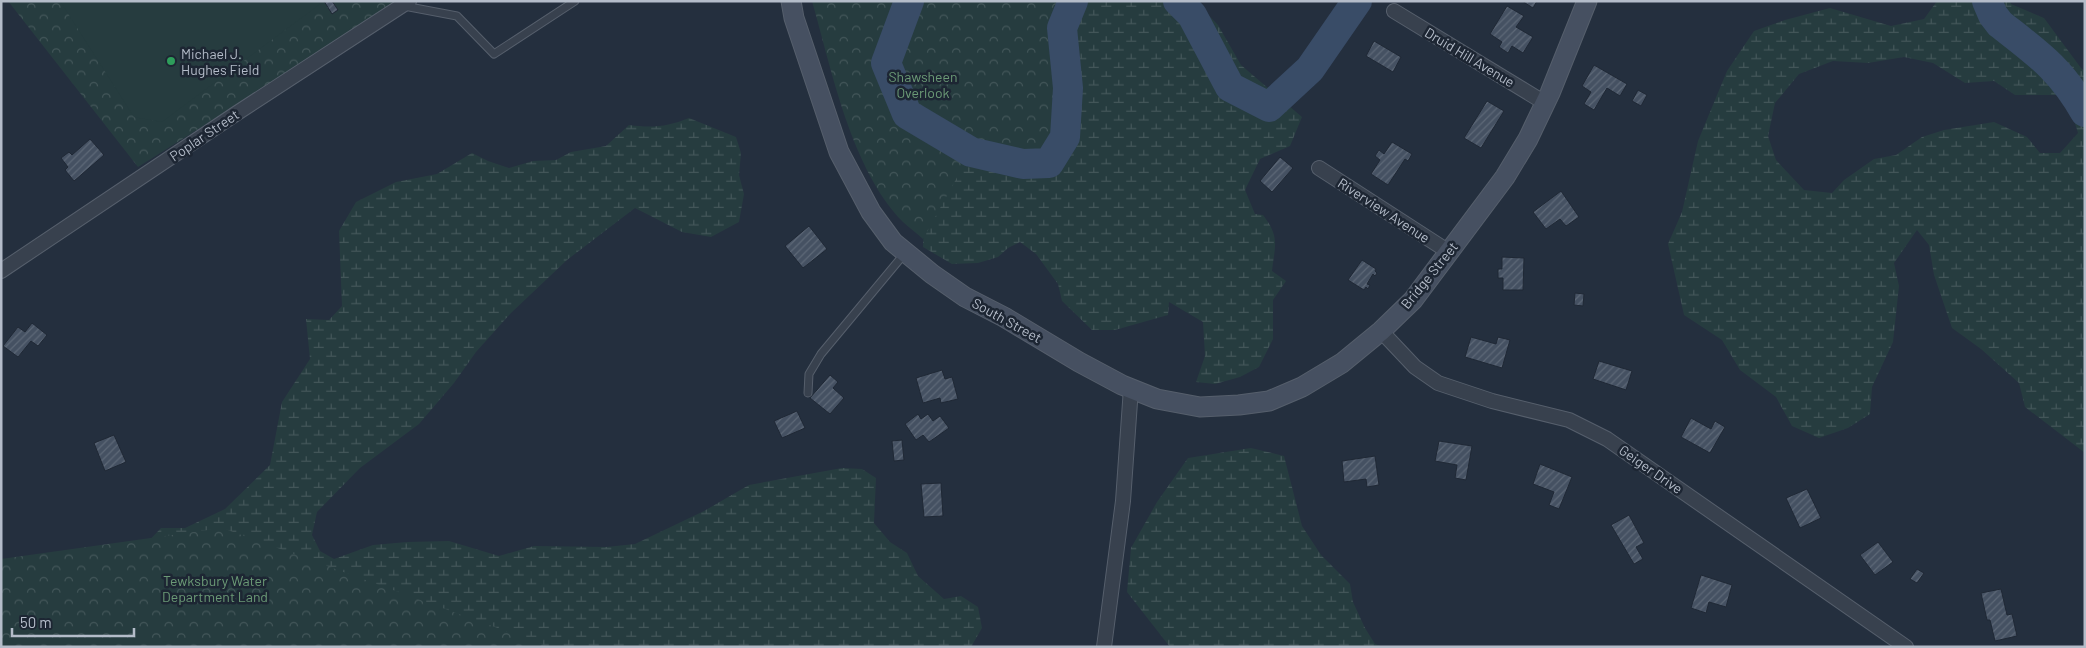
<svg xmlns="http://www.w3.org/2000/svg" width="2086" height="648" font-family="Barlow,sans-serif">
  <defs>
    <pattern id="wetland-marsh" width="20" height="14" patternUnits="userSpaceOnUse" patternTransform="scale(1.25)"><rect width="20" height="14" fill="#263c3f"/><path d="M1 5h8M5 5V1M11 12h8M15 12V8" fill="none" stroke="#435659"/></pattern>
    <pattern id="park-crowns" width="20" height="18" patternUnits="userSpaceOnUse" patternTransform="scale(1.25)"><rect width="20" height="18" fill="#263c3f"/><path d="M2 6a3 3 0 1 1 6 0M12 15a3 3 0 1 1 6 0" fill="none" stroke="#435659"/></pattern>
    <pattern id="building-hatch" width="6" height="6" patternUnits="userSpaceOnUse" patternTransform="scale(1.25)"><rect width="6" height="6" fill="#455162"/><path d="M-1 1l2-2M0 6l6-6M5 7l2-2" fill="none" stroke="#5d6877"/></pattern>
  </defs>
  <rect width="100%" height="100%" fill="#242f3e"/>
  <!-- wetland -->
  <path fill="url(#wetland-marsh)" fill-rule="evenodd" d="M850 1H1195L1218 25 1241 65 1302 117 1290 146 1260 159 1245 190 1255 214 1263 215C1280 237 1275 245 1272 271L1286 281 1273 300V339L1259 367 1240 377 1215 384 1196 382 1205 356 1203 322 1169 302 1168 315 1115 330H1092L1062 301 1058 284 1036 254 1020 242 1008 248 998 257 978 263 952 264 923 247 924 224Z
    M1937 1H2010L2011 4 2044 18 2081 68 2085 71V453L2025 407 2019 383 1981 349 1952 328 1934 275 1929 245 1917 230 1894 263 1899 286 1893 342 1872 387 1870 414 1848 428 1819 438 1792 426 1776 397 1740 370 1722 340 1684 315 1668 244 1682 212 1698 141 1727 71 1754 31 1785 20 1830 8 1891 26 1924 19ZM1904 57 1933 63 1965 83 1994 81 2015 95H2059L2070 108 2078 133 2060 153H2040L2027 137 1994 122 1944 130 1922 137 1896 155 1874 159 1844 180 1832 193 1804 190 1776 160 1768 136 1775 103 1799 74 1833 61 1868 63Z
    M689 118 736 137 741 153 739 175 744 194 739 222 711 237 682 232 635 208 567 260 511 313 476 352 454 383 419 424 360 468 317 512 312 535 320 551 334 559 373 545 407 542 449 541 499 556 534 546 606 547 635 544 704 511 749 485 842 468 862 469 876 478 874 523 890 542 907 553 918 576 944 599 961 596 978 607 982 628 971 647H7L142 548 161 528H185L225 509 270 465 282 402 310 359 306 319 329 320 342 306 339 231 356 202 396 182 437 174 472 153 488 161 509 168 533 161 556 160 571 152 606 146 629 125C652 128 667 127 689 118Z
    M1251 448 1284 456 1302 526 1321 555 1350 584 1353 602 1365 628 1375 644 1384 647H1170L1127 592 1131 548 1157 502 1188 458Z"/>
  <!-- park -->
  <path fill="url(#park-crowns)" d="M8 1H402L138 167Z
    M812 1H1073L1062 28 1068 88 1065 137 1049 163 1023 164 971 152 923 239C917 233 909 228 903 222 851 169 832 71 812 1Z
    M222 528 550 647H1V559Z"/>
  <!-- pitch -->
  <path fill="#263c3f" d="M60 1H318L320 4 162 122 134 117Z"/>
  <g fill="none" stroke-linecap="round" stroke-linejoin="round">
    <!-- river -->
    <path stroke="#394c67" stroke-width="30" d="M909 1 886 63 907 114 971 152 1023 164 1049 163 1065 137 1068 88 1062 28 1073 1
      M1178 1 1192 15 1230 87 1269 107 1310 69 1357 1
      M1987 1 1993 15 2000 24C2037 53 2061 69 2085 112"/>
  </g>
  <!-- building -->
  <path fill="url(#building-hatch)" stroke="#1f2835" d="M324 1H332L338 10 332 14Z
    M1522 1H1537L1533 8Z
    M1507 6 1524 16 1516 27 1533 37 1523 53 1512 46 1508 53 1499 47 1502 42 1490 34Z
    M1374 41 1401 57 1393 72 1366 56Z
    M1594 65 1627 84 1620 96 1607 88 1594 110 1584 104 1591 92 1582 86Z
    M1638 90 1647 95 1641 106 1632 101Z
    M1487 101 1504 111 1481 148 1464 138Z
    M90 139 104 155 74 181 65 170 68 167 61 158 69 152 72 155Z
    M1392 142 1412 154 1408 161 1405 159 1388 185 1371 174 1380 160 1375 156 1379 150 1384 154Z
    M1280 157 1293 168 1272 192 1260 181Z
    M1561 191 1579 217 1566 226 1560 219 1546 229 1533 212Z
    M809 226 827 249 803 268 785 246Z
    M1502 257 1524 258 1523 290H1503V278H1498V269H1502Z
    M1362 260 1376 269 1375 271 1377 273 1375 276 1373 274 1367 284 1370 285 1368 289 1366 287 1364 290 1348 280Z
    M1575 293 1584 294 1583 306 1574 305Z
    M32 323 47 335 38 346 31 341 18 357 3 346 18 327 25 332Z
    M1471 337 1496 344 1498 337 1510 340 1502 368 1465 357Z
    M1599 361 1632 371 1626 390 1593 379Z
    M942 370 945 379 952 377 958 399 941 403 940 398 923 403 916 378Z
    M830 375 838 382 833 388 844 398 830 414 810 398Z
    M797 411 805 428 782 438 774 421Z
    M918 414 921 419 928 414 933 421 940 416 949 428 929 442 923 435 916 440 905 424Z
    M1691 418 1711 429 1715 421 1725 427 1710 453 1681 437Z
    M114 435 126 462 105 471 94 443Z
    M902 440 904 460 894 461 892 441Z
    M1439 441 1472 446 1466 480 1455 478 1457 465 1435 461Z
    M1375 456 1379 485 1367 487 1366 479 1344 482 1342 461Z
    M1540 464 1572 477 1559 509 1549 505 1554 492 1533 484Z
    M941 483 943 516 924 517 921 484Z
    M1807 489 1821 518 1800 528 1786 498Z
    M1629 515 1644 543 1636 547 1643 559 1634 564 1611 525Z
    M1878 542 1893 562 1875 575 1860 555Z
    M1917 569 1924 573 1917 583 1910 579Z
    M1701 575 1732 585 1726 607 1709 602 1706 613 1691 608Z
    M2001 589 2007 615 2012 614 2017 636 1995 641 1990 620H1987L1981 593Z"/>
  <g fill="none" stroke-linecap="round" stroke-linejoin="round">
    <defs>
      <path id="lane" d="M404 6 457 16 494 54 575 1
        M808 393 809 374 821 354 905 253"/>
      <path id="street" d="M1394 11 1545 103
        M1319 168 1449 252
        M1 271 237 113 409 1
        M1381 331 1415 367 1438 383 1492 401 1569 420 1607 439 1906 647
        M1104 647 1123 501 1131 388"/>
      <path id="secondary" d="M791 1 794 18 839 152 871 212 893 242 932 274 965 297 1004 317 1079 362 1122 385 1157 399 1200 407 1239 405 1269 401 1302 387 1342 363 1381 331 1413 300 1505 177 1528 139 1550 93 1587 1"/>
    </defs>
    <!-- lane casing -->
    <use href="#lane" stroke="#565f6c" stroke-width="9"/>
    <!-- street casing -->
    <use href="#street" stroke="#565f6c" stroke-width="16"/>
    <!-- secondary casing -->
    <use href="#secondary" stroke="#565f6c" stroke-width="21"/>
    <!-- lane -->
    <use href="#lane" stroke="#38414e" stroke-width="7"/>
    <!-- street -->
    <use href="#street" stroke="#38414e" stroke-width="14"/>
    <!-- secondary -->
    <use href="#secondary" stroke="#465061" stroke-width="19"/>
  </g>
  <!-- markers -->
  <circle fill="#2e9e5b" stroke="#1d2633" stroke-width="2" cx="171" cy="61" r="5"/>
  <g text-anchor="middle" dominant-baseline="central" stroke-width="5" stroke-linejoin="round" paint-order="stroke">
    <!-- poi labels -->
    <g font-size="14" fill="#b4bcc9" stroke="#1d2633" text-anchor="start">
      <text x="181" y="53">Michael J.<tspan x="181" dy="16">Hughes Field</tspan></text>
    </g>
    <!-- street labels -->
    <g font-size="14" fill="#b4bcc9" stroke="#1d2633">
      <text transform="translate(1470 57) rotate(31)">Druid Hill Avenue</text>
      <text transform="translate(204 135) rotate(-34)">Poplar Street</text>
      <text transform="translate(1384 210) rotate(33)">Riverview Avenue</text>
      <text transform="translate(1429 275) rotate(-51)">Bridge Street</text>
      <text transform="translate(1007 320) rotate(29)">South Street</text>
      <text transform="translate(1651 469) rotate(35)">Geiger Drive</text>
    </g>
    <!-- park labels -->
    <g font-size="14" fill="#6b9a76" stroke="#1d2633">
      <text x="923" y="76">Shawsheen<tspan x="923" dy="16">Overlook</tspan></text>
      <text x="215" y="580">Tewksbury Water<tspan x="215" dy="16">Department Land</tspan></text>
    </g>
  </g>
  <!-- border -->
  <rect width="2086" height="648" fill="none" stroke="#b4bcc9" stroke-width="5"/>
  <!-- scale -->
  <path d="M12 628v8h122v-8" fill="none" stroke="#b4bcc9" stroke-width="2.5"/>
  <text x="20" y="628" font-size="15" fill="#b4bcc9" stroke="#1d2633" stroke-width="4" paint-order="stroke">50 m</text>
</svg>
